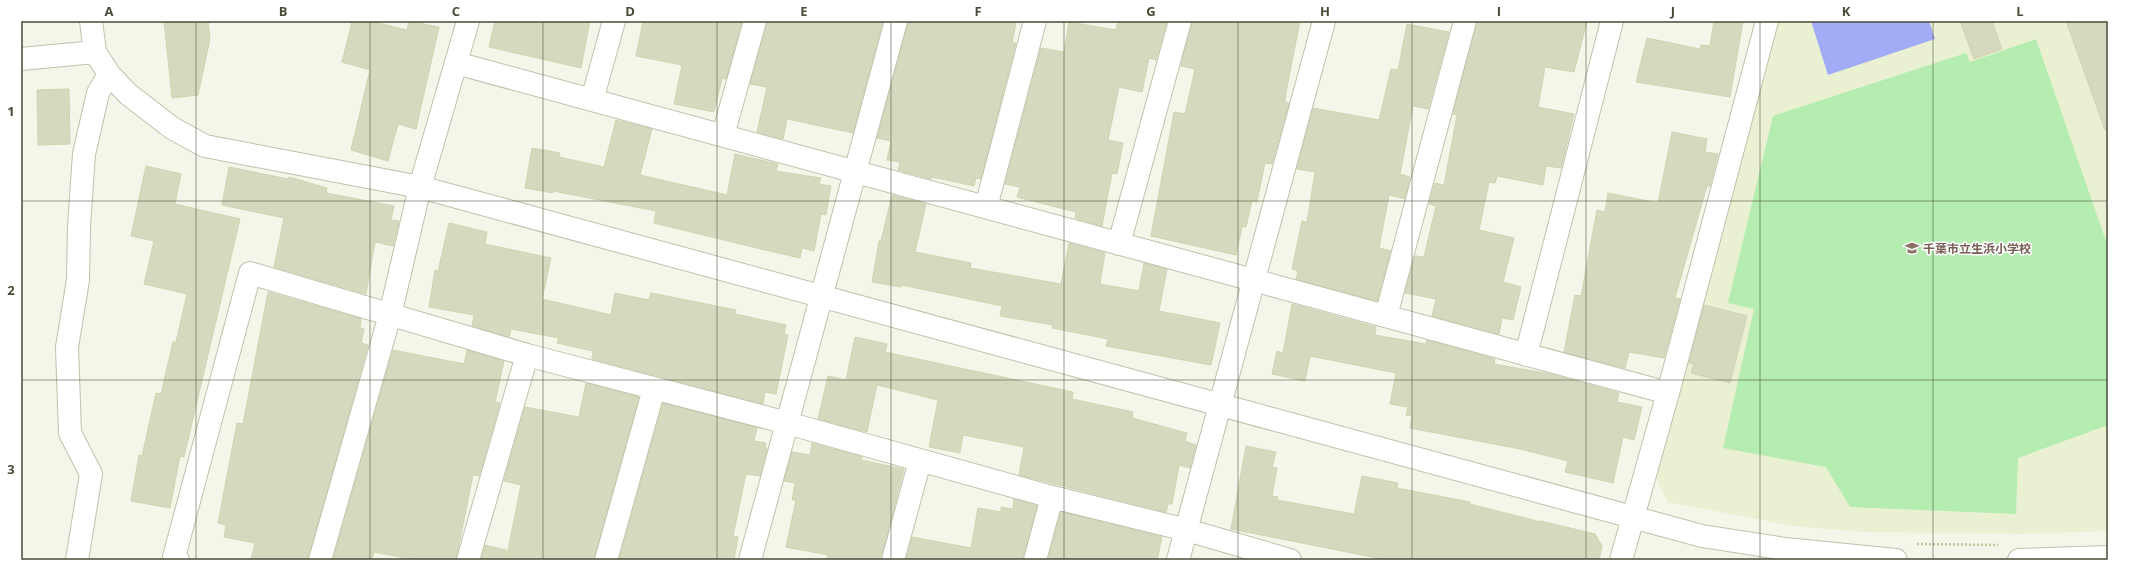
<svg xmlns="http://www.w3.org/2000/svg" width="2129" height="581" font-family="'Open Sans','Noto Sans JP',sans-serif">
  <rect width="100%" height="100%" fill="#f4f6e9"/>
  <!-- education -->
  <path fill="#eaf0d2" d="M1777 21H2108V531L2022 534 1866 532 1793 526 1668 502 1655 476Z"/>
  <!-- green -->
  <path fill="#b4edaf" d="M2036 39 2108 247V425L2018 458 2016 514 1850 507 1826 467 1723 448 1754 309 1728 303 1773 116 1966 53 1970 62Z"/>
  <!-- water -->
  <path fill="#a2abf6" d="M1811 21H1929L1935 39 1828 75Z"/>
  <!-- building -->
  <path fill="#d6d9be" stroke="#d1d4b0" d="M164 21H208L210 39 198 95 172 98Z
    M352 21H370L407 30 409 21 439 27 416 129 398 124 388 161 351 150 370 70 342 62Z
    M495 21H590L581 68 489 47Z
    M643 21H742L726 79 722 78 714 112 674 104 682 65 636 56Z
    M767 21H883L853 133 787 119 783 139 757 132 767 87 750 84Z
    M908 21H1002L1016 23 1012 43H1016L981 179 976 178 974 186 932 177 931 179 898 170 900 162 887 160 891 141 877 138Z
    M1118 21H1167L1156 60 1149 58 1142 92 1119 87 1108 140 1123 143 1117 174 1112 173 1102 226 1075 218 1076 212 1017 197 1020 187 1005 184 1041 48 1064 52 1069 22 1116 30Z
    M1192 21H1300L1286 92 1285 102 1289 103 1272 164 1265 163 1257 202 1252 201 1246 227H1242L1236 255 1151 236 1174 112 1185 114 1195 69 1181 66Z
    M1477 21H1587L1574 72 1545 67 1538 107 1574 114 1561 168 1546 166 1543 185 1497 176 1495 183 1489 182 1479 230 1514 238 1503 282 1521 287 1513 320 1502 318 1499 334 1432 316 1436 299 1405 293 1415 256 1424 257 1436 206 1429 204 1435 183 1444 185 1457 115 1453 114Z
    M1714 21H1743L1730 97 1636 82 1647 38 1700 49 1701 45 1710 46Z
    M1960 21H1992L2002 49 1974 59Z
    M2066 21H2108V129L2105 130Z
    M1407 24 1449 32 1428 109 1413 106 1400 174 1410 177 1405 199 1389 195 1379 248 1391 251 1377 301 1296 279 1298 271 1292 269 1302 221 1307 222 1315 172 1297 169 1313 108 1379 120 1391 69 1398 70Z
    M69 89 70 144 38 145 37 90Z
    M616 120 652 129 640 175 727 195 735 154 778 164 776 171 821 178 819 184 831 186 826 215 821 214 814 251 802 248 800 258 765 250 654 223 656 211 553 191V193L525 188 532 148 560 153 559 157 604 167Z
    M1672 132 1707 139 1705 152 1718 154 1710 186H1707L1675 298 1680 299 1664 358 1629 352 1625 368 1564 352 1575 295 1581 296 1597 210 1605 212 1608 193 1658 203Z
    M146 166 181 174 175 204 240 219 184 457 180 456 170 508 131 501 139 455 142 456 156 393 161 394 173 342H176L187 294 144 284 154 241 131 236Z
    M229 167 288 179 289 177 327 188 326 193 394 206 391 220 399 221 393 246 375 242 366 294 274 267 284 218 222 205Z
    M892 195 926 204 915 252 971 263 970 268 1061 284 1069 243 1105 253 1100 284 1139 291 1144 263 1167 269 1159 311 1220 323 1211 365 1106 346 1108 339 1052 328 1053 325 1000 316 1002 306 902 285 901 287 872 282 879 241H881Z
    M449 223 487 232 485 244 551 258 542 299 611 315 615 293 649 300 651 293 736 310 735 314 786 325 784 334 788 335 776 394 765 392 763 404 592 359 593 351 557 343 559 338 511 329 509 337 472 326 474 315 429 307 435 270 438 271Z
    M268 292 361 319 360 328 364 329 361 343 368 345 308 560H251L255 543 224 537 226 525 218 523 237 423 243 424Z
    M1292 304 1376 327 1375 335 1426 344 1427 340 1495 359 1494 364 1550 374 1619 393 1617 402 1642 407 1634 440 1623 437 1613 483 1565 472 1568 461 1520 449 1410 428 1412 416 1406 415 1408 407 1390 404 1396 373 1310 356 1305 381 1272 374 1277 351 1283 353Z
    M1704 305 1747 316 1730 383 1691 373 1694 364 1689 363Z
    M855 337 887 344 885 352 1073 392 1072 399 1133 412 1132 418 1187 433 1185 441 1196 445 1190 468 1179 465 1172 504H1168L1166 512 1019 475 1024 447 963 435 960 453 929 447 938 400 877 385 867 432 818 419 828 376 846 380Z
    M393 350 464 364 467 350 504 361 495 402 500 403 479 476 473 475 456 560H416L374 552 372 560H333Z
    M586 383 639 397 594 560H506L521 485 504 481 525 407 579 417Z
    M663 403 757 428 754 441 766 443 765 448H767L760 476 746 474 733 536 738 537 734 560H619Z
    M812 443 862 457 861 460 904 469 881 560H827L828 555 786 547 796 500H792L795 483 784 481 792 452 810 455Z
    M1246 446 1276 452 1272 467 1277 468 1272 496 1278 497 1277 500 1354 514 1362 476 1398 483 1397 488 1470 502V504L1541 522V521L1595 534 1602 546 1599 560H1387L1231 529Z
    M1014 499 1037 506 1023 560H906L912 537 971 548 978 508 1001 512V507L1013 509Z
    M1061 512 1162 537 1157 560H1048Z
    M485 545 506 550 505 560H481Z"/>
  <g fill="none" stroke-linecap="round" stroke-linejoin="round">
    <defs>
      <path id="minor" d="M91 21 95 52 109 74 128 94 172 128 205 146 420 187 1702 536 1785 549 1896 560
        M21 59 95 52
        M456 63 1668 393
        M592 100 614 21
        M723 135 755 21
        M986 207 1035 21
        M1119 244 1180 21
        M1386 316 1465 21
        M1526 355 1612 21
        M77 560 91 474 70 433 67 347 78 280 79 227 84 154 98 93 109 74
        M178 560 174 557 250 273 527 355 787 423 1052 497 1187 530 1290 560
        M320 560 390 315 420 187 468 21
        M468 560 527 355
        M606 560 654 389
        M750 560 896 21
        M893 560 920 461
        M1035 560 1052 497
        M1178 560 1324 21
        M1621 560 1668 393 1767 21
        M2019 560 2108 557"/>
    </defs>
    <!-- minor casing -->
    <use href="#minor" stroke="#bfc2ab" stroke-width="24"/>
    <!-- path -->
    <path stroke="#c0c59b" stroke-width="2.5" stroke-dasharray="2 2" stroke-linecap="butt" d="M1917 544 1998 545"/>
    <!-- minor -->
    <use href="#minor" stroke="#fff" stroke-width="22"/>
  </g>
  <!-- grid -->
  <path fill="none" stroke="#494b37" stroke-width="1" stroke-opacity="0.55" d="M196 21V560M370 21V560M543 21V560M717 21V560M891 21V560M1064 21V560M1238 21V560M1412 21V560M1586 21V560M1760 21V560M1933 21V560M21 201H2108M21 380H2108"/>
  <!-- icons -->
  <defs>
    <symbol id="school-bare" viewBox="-9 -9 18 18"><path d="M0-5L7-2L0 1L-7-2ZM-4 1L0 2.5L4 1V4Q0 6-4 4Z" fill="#8d6e63" stroke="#fff" stroke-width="2.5" paint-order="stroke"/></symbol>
  </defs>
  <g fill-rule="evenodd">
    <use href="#school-bare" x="1902" y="238" width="20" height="20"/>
  </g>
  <g text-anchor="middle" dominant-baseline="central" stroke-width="3" stroke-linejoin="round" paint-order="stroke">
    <!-- education labels -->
    <g font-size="12" font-weight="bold" fill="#785e54" stroke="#fff" text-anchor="start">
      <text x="1923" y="248">千葉市立生浜小学校</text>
    </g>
  </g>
  <!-- border -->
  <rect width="2129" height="581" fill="none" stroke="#ffffff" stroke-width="44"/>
  <rect x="22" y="22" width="2085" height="537" fill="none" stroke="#494b37" stroke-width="1.5"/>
  <g font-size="13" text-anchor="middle" font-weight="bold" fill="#494b37">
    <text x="109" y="16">A</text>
    <text x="283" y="16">B</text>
    <text x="456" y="16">C</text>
    <text x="630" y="16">D</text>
    <text x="804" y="16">E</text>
    <text x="978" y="16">F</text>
    <text x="1151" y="16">G</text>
    <text x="1325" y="16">H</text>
    <text x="1499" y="16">I</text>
    <text x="1673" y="16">J</text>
    <text x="1846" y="16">K</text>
    <text x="2020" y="16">L</text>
    <text x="11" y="116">1</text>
    <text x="11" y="295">2</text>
    <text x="11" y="474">3</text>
  </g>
</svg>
